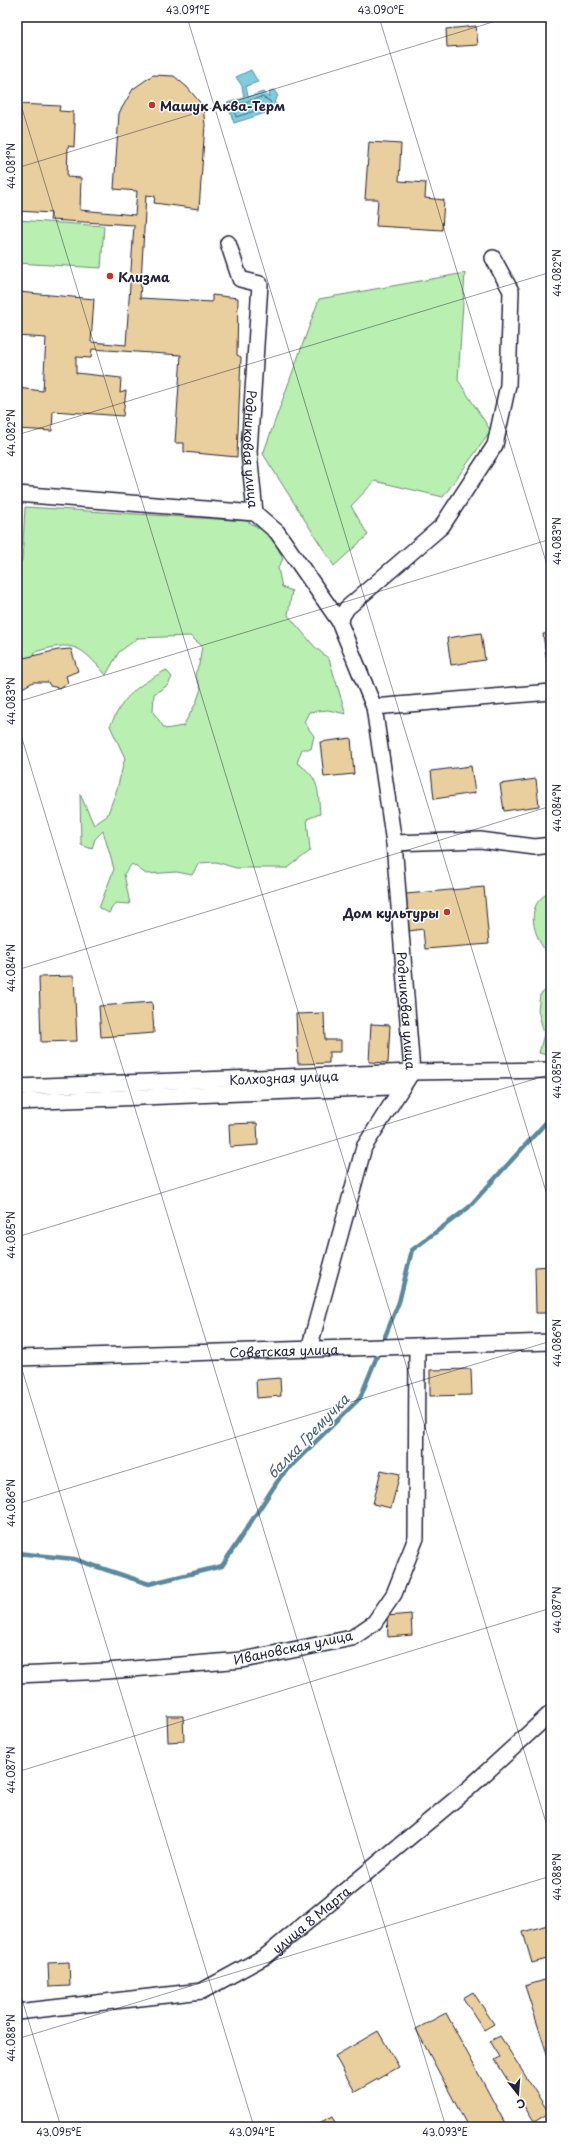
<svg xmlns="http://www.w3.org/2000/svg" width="568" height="2144" font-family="'Playpen Sans',sans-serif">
  <rect width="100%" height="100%" fill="#fff"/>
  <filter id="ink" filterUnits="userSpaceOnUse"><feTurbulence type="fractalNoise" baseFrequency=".025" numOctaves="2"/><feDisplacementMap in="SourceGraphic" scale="8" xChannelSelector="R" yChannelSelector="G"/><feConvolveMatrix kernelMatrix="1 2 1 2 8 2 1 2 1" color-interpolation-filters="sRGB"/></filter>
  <g filter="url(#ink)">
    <!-- green -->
    <path fill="#b9efb1" stroke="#6e8876" d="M17 220 104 226 101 268 17 263Z
      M465 273 458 380 491 431 443 497 375 481 351 506 368 535 334 566 263 454 319 299Z
      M25 507 247 521 272 536 283 559 278 568 282 587 292 591 288 615 314 646 329 659 346 714 328 710 309 712 304 722 314 736 311 749H302L297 763C320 777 318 791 320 814L307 819 310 851 288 868H236L216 862 199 863 192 875 177 872 146 874 132 864 124 874 130 904 115 903 109 913 99 908 114 869 103 831 95 839 92 849 81 845 80 794 94 825 107 816 117 789 125 758 110 726C125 694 136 687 166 670L172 677 168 685 154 694 153 712 165 729 183 726 196 703 201 689 195 674 199 665 202 646 190 636 138 638 119 652 106 675C80 645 74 640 35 652L30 662 17 660V569L22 560Z
      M549 891 551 893V957C539 946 528 921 536 905 538 900 545 895 549 891Z
      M551 985V1056L539 1053 544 1034 538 1010 540 995Z"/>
    <!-- water -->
    <path fill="#7fcddd" stroke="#5a899c" d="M251 70 258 82 246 86 248 97 263 92 269 97 270 91 274 90 278 96 274 102 281 108 234 123 227 103 244 98 242 86 236 77Z"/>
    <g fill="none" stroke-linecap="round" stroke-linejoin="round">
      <!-- shore -->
      <path stroke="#47667c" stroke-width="1" d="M262 97 270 101 271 106 236 117 234 106Z"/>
      <!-- stream -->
      <path stroke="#5a899c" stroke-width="4.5" d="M17 1553 74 1559 149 1584 222 1566 281 1476 360 1398 399 1302 412 1250 468 1208 551 1117"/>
    </g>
    <!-- building -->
    <path fill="#e9cf9e" stroke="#22223b" d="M476 26 478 45 447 47 446 29Z
      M153 75 174 76 187 87 203 106 205 125 199 209 154 203 155 196 146 195 140 298 212 302V295L238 298 237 355 241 357 237 457 184 452V443H175L181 355 92 349 91 358 76 357V373L121 378 120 393 126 391 123 416 53 411 52 431 17 429V388L43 391 46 338 17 336 18 292 94 299 91 342 126 345 134 225 50 220 51 213 17 211V104L60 106 59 111 73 112V124H75L74 147 68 146 67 177 81 178 80 210 135 215 137 191 114 189 119 113 133 89Z
      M369 142 401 144 399 181 426 183 425 198 444 200 442 230 376 226 378 199H365Z
      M481 633 485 660 451 665 447 638Z
      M551 633V661L547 662 543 634Z
      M71 649 78 671 66 676 68 683 59 688 50 686 48 682H33L17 691V652H19L24 658 58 650Z
      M351 738 354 774 324 777 320 742Z
      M471 766 475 793 434 799 431 771Z
      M536 779 539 806 504 811 500 784Z
      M484 887 489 944 425 949 423 929 409 931 406 894Z
      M74 976 77 1041 41 1042 39 977Z
      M152 1002 154 1033 101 1037 99 1006Z
      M324 1013 325 1040H341V1052H329V1063L298 1064 296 1014Z
      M371 1024 390 1025 388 1063 369 1062Z
      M257 1123 258 1145 230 1147 229 1124Z
      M551 1266V1313H536L535 1267Z
      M471 1369 472 1395 430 1396V1370Z
      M280 1378 281 1396 257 1398 256 1380Z
      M381 1470 400 1474 391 1508 373 1504Z
      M411 1614 412 1635 388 1637 387 1616Z
      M167 1716H183L184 1741 168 1742Z
      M551 1924V1958L532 1963 523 1932Z
      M69 1962 70 1986 49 1987 48 1963Z
      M551 1978V2066L525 1986Z
      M473 1992 494 2024 484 2030 463 1998Z
      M446 2013 507 2127H468L416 2029Z
      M378 2031 399 2067 355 2092 335 2056Z
      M500 2036 549 2113 534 2122 495 2060 500 2057 490 2041Z
      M333 2116 338 2127H311Z"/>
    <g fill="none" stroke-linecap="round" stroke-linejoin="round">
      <defs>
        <g id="minor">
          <path id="s1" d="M228 243 240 279 260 284 249 452 255 513 277 532 339 621 374 707 394 843 412 1072 364 1147 309 1349"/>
          <path d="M17 494 255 513"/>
          <path d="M339 621 347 608 442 526 495 445 508 385 511 291 493 258"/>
          <path d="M374 707 551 692"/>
          <path d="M394 843 480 840 535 847 551 845"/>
          <path id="s2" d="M17 1087 412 1072 551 1070"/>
          <path d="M17 1102 390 1087 406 1081"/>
          <path id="s3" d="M17 1358 551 1342"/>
          <path d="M17 1675 107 1671 243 1660 352 1638 374 1623 394 1594 416 1538 417 1346"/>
          <path id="s4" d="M17 2012 202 1991 266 1956 469 1788 551 1713"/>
        </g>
      </defs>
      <!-- minor casing -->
      <use href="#minor" stroke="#22223b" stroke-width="18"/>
      <!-- minor -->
      <use href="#minor" stroke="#fff" stroke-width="15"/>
    </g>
  </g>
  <!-- ticks -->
  <path fill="none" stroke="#22223b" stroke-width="1" stroke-opacity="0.45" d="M187 17 551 1208M379 17 551 578M17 92 551 1839M17 168 509 17M17 435 551 272M17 702 551 539M17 722 446 2127M17 970 551 806M17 1237 551 1074M17 1353 254 2127M17 1504 551 1341M17 1772 551 1608M17 1983 61 2127M17 2039 551 1876"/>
  <!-- markers -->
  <g fill="#c8321e" stroke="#fff" stroke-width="1.5">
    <circle cx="152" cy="105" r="4"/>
    <circle cx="110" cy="276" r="4"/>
    <circle cx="447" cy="912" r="4"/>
  </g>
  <g text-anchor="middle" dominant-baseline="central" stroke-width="3" stroke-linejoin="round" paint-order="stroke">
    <!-- poi labels -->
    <g font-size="13" font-weight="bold" fill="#22223b" stroke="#fff" text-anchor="start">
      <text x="160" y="105">Машук Аква-Терм</text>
      <text x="118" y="276">Клизма</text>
      <text x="439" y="912" text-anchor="end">Дом культуры</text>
    </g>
    <!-- street labels -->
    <g font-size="13" fill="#22223b" stroke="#fff">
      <text stroke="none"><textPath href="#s1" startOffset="224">Родниковая улица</textPath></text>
      <text stroke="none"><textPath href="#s1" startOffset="824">Родниковая улица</textPath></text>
      <text stroke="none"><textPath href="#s2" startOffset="267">Колхозная улица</textPath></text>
      <text stroke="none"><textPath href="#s3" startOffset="267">Советская улица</textPath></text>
      <text transform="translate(293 1647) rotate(-12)">Ивановская улица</text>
      <text stroke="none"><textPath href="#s4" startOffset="317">улица 8 Марта</textPath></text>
    </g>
    <!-- water labels -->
    <g font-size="14" font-style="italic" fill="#435e74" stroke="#fff">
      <text transform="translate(308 1436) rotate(-46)">балка Гремучка</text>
    </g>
  </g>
  <!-- margin -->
  <rect width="568" height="2144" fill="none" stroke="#fff" stroke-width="44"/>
  <!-- north arrow -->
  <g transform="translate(518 2094) rotate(163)" stroke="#ffffff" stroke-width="3" paint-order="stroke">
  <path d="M0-3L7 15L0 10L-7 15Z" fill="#22223b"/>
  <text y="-6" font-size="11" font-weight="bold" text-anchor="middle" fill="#22223b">С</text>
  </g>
  <rect x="22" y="22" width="524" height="2100" fill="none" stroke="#22223b" stroke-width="1.5"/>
  <g font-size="10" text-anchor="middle" fill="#22223b">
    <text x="188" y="14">43.091°E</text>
    <text x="381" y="14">43.090°E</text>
    <text transform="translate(11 166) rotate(-90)" y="4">44.081°N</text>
    <text transform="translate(557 273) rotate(-90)" y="4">44.082°N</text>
    <text transform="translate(11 433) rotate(-90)" y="4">44.082°N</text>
    <text transform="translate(557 541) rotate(-90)" y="4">44.083°N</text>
    <text transform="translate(11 701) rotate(-90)" y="4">44.083°N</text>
    <text transform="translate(557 808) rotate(-90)" y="4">44.084°N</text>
    <text transform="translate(11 968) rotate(-90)" y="4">44.084°N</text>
    <text transform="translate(557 1075) rotate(-90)" y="4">44.085°N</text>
    <text transform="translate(11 1235) rotate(-90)" y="4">44.085°N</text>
    <text transform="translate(557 1343) rotate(-90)" y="4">44.086°N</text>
    <text transform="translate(11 1503) rotate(-90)" y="4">44.086°N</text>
    <text transform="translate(557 1610) rotate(-90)" y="4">44.087°N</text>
    <text transform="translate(11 1770) rotate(-90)" y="4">44.087°N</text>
    <text transform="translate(557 1877) rotate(-90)" y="4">44.088°N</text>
    <text transform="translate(11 2038) rotate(-90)" y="4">44.088°N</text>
    <text x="59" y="2136">43.095°E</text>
    <text x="252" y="2136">43.094°E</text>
    <text x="445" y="2136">43.093°E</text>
  </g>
</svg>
